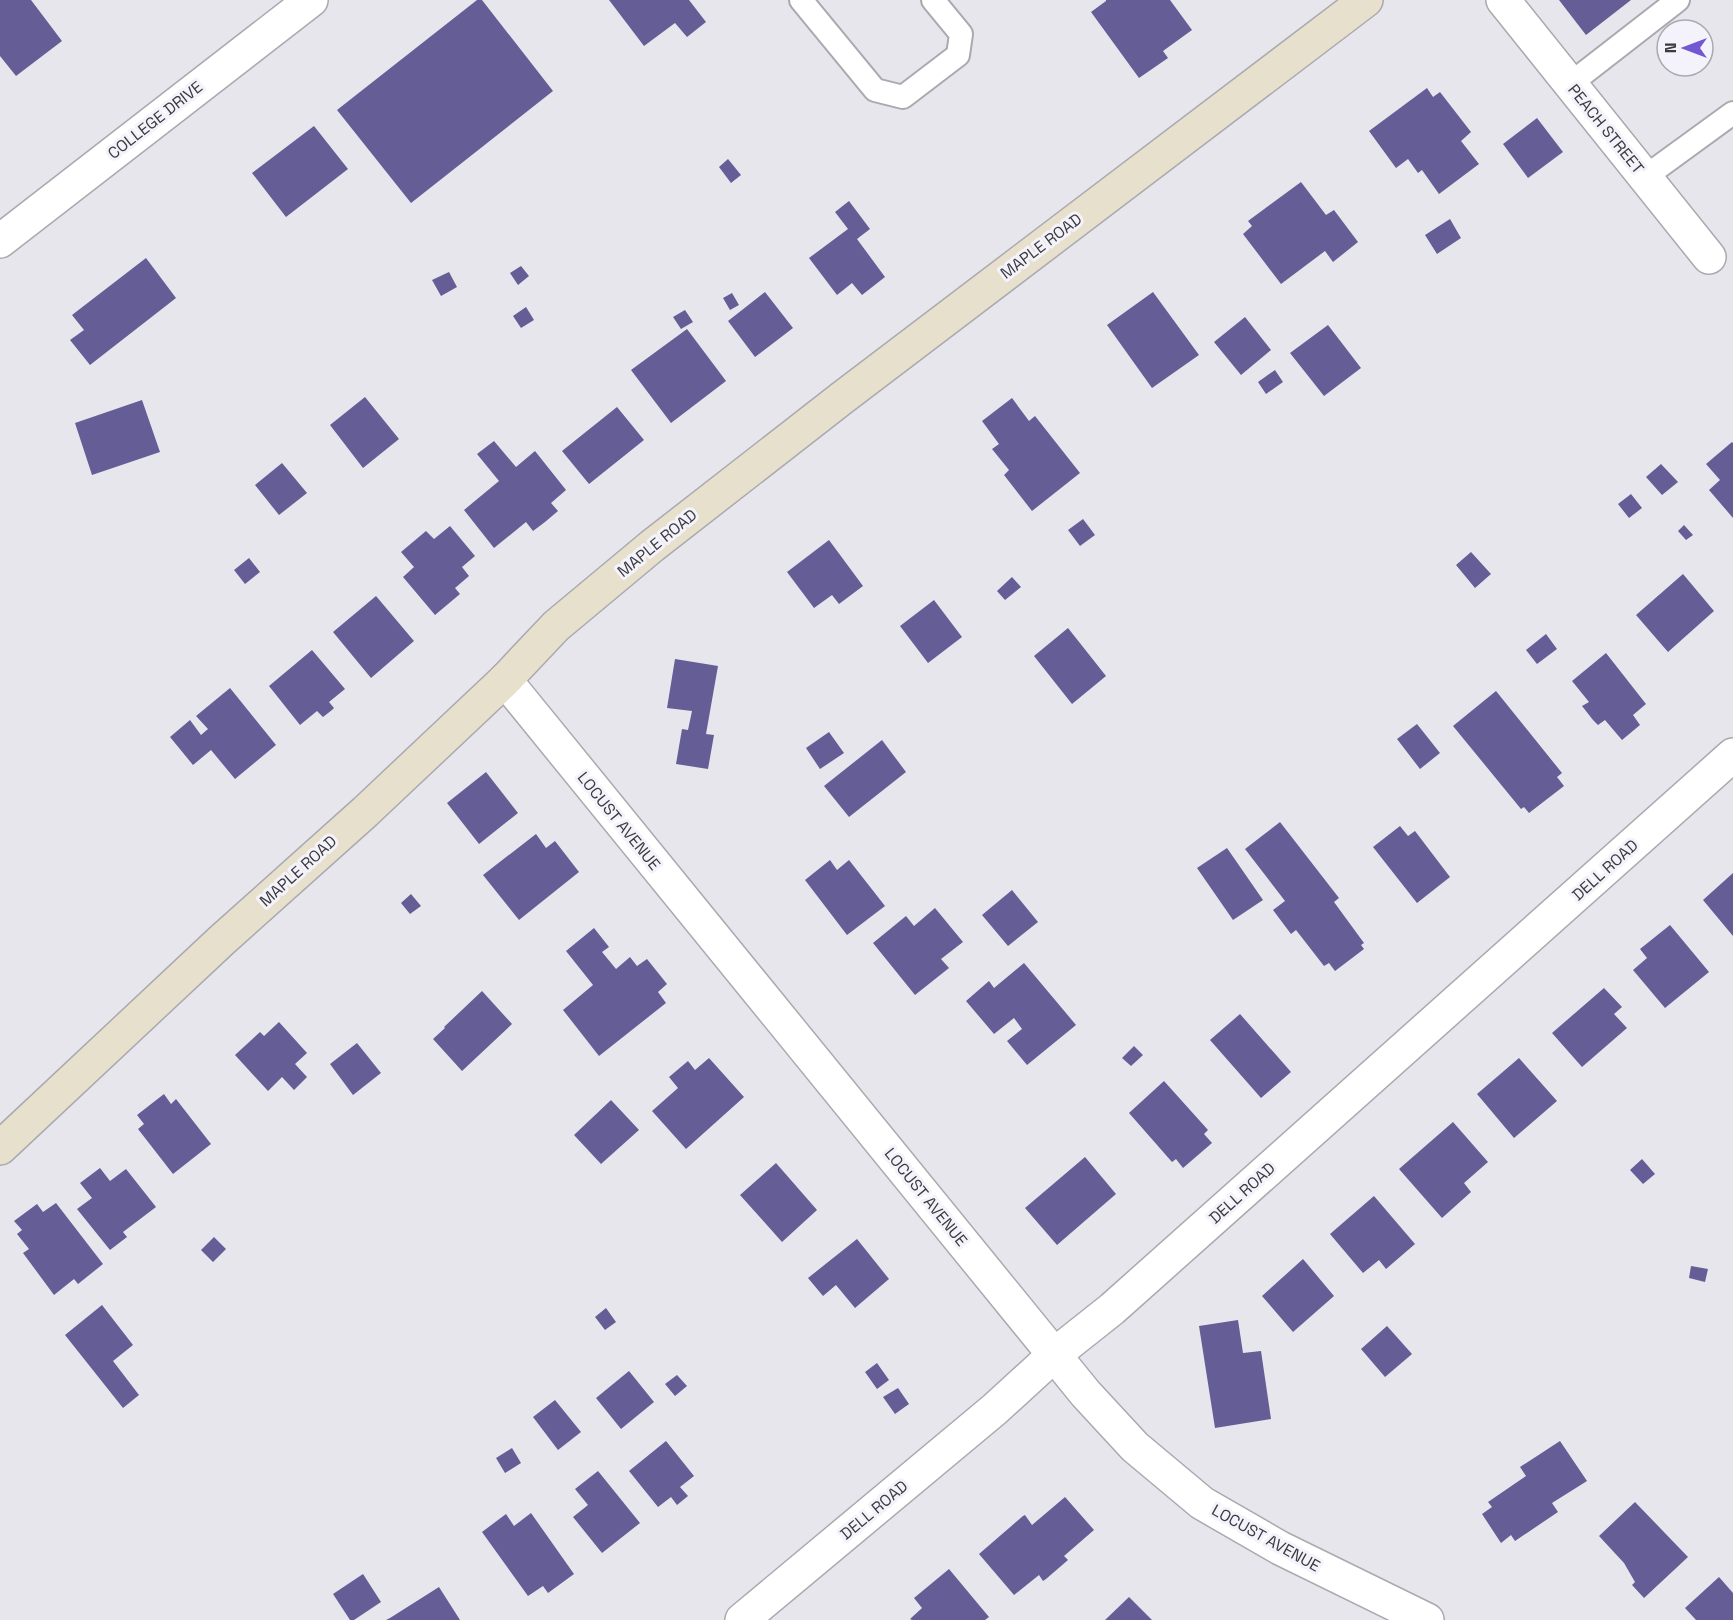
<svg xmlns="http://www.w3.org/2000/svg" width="1733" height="1620" font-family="'Space Grotesk',sans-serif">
  <rect width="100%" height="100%" fill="#e7e6ed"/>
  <!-- building -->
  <path fill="#655d96" d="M0 0H31L62 41 16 76 0 56Z
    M477 0H482L553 91 411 203 337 110Z
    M609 0H689L706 22 687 37 675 23 644 46Z
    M1106 0H1170L1192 30 1163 51 1168 58 1139 78 1091 12 1106 1Z
    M1559 0H1631L1586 35Z
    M1427 88 1433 97 1440 92 1471 132 1461 141 1479 164 1439 194 1422 170 1418 173 1408 159 1396 168 1369 131Z
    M1537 118 1563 152 1528 178 1503 144Z
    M314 126 348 169 286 217 252 173Z
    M728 159 741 175 731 183 719 167Z
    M1301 182 1326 215 1334 210 1358 242 1333 262 1325 251 1281 284 1243 234 1252 226 1248 221Z
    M849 201 870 229 857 239 885 277 862 295 852 283 837 295 809 258 848 229 835 212Z
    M1450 219 1461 238 1437 254 1425 235Z
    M146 258 176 298 90 365 70 340 84 330 72 315Z
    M521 266 529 276 518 285 510 273Z
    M449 272 457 287 441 296 432 280Z
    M765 292 793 328 755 357 728 321Z
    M1153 292 1199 355 1152 388 1107 325Z
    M732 293 739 305 730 310 723 298Z
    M526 307 534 320 521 328 513 316Z
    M685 310 693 322 681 329 673 317Z
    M1245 317 1271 350 1241 375 1214 342Z
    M1328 325 1361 368 1324 396 1290 353Z
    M687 329 726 381 671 423 631 370Z
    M1275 370 1283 382 1266 394 1258 382Z
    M365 397 399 439 363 468 330 425Z
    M1012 398 1029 421 1035 416 1080 473 1032 511 1004 475 1009 470 992 449 999 444 982 421Z
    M142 400 160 452 92 475 75 423Z
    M617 407 644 440 589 484 562 451Z
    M494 441 516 467 535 451 566 490 551 503 558 511 545 522 533 531 526 522 494 548 464 510 499 481 477 454Z
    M1732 442 1733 443V518L1709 490 1720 480 1706 464Z
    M282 463 307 493 279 515 255 485Z
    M1661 464 1678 482 1662 495 1646 477Z
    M1631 494 1642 508 1629 518 1618 504Z
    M1083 519 1095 535 1080 546 1068 530Z
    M1684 525 1693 535 1686 540 1678 531Z
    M450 526 475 556 462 567 469 576 455 588 460 594 435 615 403 577 414 567 401 552 426 531 434 539Z
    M829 540 863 586 839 604 832 595 814 608 787 572Z
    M1471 552 1491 574 1475 588 1456 565Z
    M249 558 260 572 245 584 234 570Z
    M1683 574 1714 611 1668 652 1636 615Z
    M1012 577 1021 587 1005 600 997 591Z
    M376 596 414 641 371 678 333 632Z
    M934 600 962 637 928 663 900 626Z
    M1068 628 1106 676 1072 704 1034 656Z
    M1546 634 1557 649 1537 664 1526 650Z
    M312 650 345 689 329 702 334 708 332 710 323 717 317 711 300 725 269 686Z
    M1606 653 1646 704 1633 715 1640 725 1622 740 1605 720 1598 725 1593 720 1582 706 1589 702 1572 681Z
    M675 659 718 666 706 734 714 735 708 769 676 764 682 729 688 730 692 711 667 708Z
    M230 688 276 745 235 779 211 750 193 765 170 737 190 720 201 735 208 729 196 716Z
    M1496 691 1562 773 1557 777 1564 786 1529 813 1524 807 1521 809 1453 726Z
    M1417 724 1440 753 1420 769 1397 739Z
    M829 732 844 753 820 769 806 748Z
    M882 740 906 772 849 817 824 786Z
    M486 772 518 813 479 844 447 803Z
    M1280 822 1339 898 1334 902 1364 943 1361 945 1364 949 1335 971 1329 963 1324 966 1296 930 1291 934 1273 910 1285 901 1245 849Z
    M1400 826 1408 836 1415 831 1450 877 1417 903 1373 847Z
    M536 834 546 848 555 841 579 872 519 920 483 875Z
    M1227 848 1263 900 1233 920 1197 868Z
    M830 860 837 870 849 860 885 906 847 935 805 880Z
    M1733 873V936L1703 900Z
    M1012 890 1038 922 1008 946 982 915Z
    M411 894 421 906 410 914 401 903Z
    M935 908 963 942 941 959 949 968 915 995 873 943 906 916 914 926Z
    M1670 925 1709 972 1665 1008 1633 970 1647 958 1640 949Z
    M594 928 609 947 602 952 616 969 630 957 637 966 647 959 667 984 658 992 666 1003 599 1056 563 1010 593 985 566 951Z
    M1024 963 1076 1025 1027 1065 1007 1041 1022 1029 1014 1018 994 1034 966 1001 989 981 994 988Z
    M1604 988 1622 1007 1614 1014 1627 1028 1582 1067 1552 1033Z
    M482 991 512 1024 462 1071 433 1039 445 1028 444 1027Z
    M1240 1014 1291 1072 1261 1098 1210 1040Z
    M279 1022 307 1053 295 1064 307 1077 294 1090 282 1077 268 1091 235 1055 260 1032 264 1036Z
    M357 1043 381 1073 353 1095 330 1064Z
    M1134 1046 1143 1055 1131 1066 1122 1058Z
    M709 1058 744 1097 686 1149 652 1111 678 1088 669 1077 688 1061 695 1070Z
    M1519 1058 1557 1101 1514 1138 1477 1094Z
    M1164 1081 1208 1130 1204 1134 1212 1143 1183 1168 1176 1159 1172 1162 1129 1113Z
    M164 1094 171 1104 176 1099 211 1144 173 1174 138 1129 144 1124 137 1115Z
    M611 1100 639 1130 601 1164 574 1135Z
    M1453 1122 1488 1162 1464 1183 1471 1192 1442 1218 1399 1169Z
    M1085 1157 1116 1194 1057 1245 1025 1208Z
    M1642 1159 1655 1174 1643 1184 1630 1170Z
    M776 1163 817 1210 782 1242 740 1195Z
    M100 1168 110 1181 126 1169 156 1207 123 1232 127 1237 110 1250 77 1209 92 1198 80 1183Z
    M1374 1196 1415 1244 1386 1269 1379 1260 1363 1273 1330 1234Z
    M56 1203 103 1264 78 1284 74 1279 54 1295 23 1253 29 1249 17 1234 22 1230 14 1221 37 1204 43 1212Z
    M214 1237 226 1249 213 1262 201 1250Z
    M857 1239 889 1279 855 1308 836 1285 823 1296 808 1278Z
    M1303 1259 1334 1296 1293 1332 1262 1296Z
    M1691 1266 1708 1269 1705 1282 1689 1278Z
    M102 1305 133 1345 113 1361 139 1395 123 1408 65 1335Z
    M606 1308 616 1322 605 1330 595 1317Z
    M1238 1320 1243 1353 1261 1351 1271 1419 1215 1428 1199 1326Z
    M1387 1326 1412 1354 1385 1377 1361 1349Z
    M877 1363 889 1380 877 1389 865 1372Z
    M629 1371 654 1402 621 1429 596 1398Z
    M677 1375 687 1386 675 1396 665 1384Z
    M898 1388 909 1404 895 1414 883 1397Z
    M555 1400 581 1432 558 1450 533 1417Z
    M666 1441 694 1476 680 1487 688 1496 677 1505 671 1497 658 1507 629 1471Z
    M1560 1441 1587 1481 1552 1503 1558 1512 1515 1541 1511 1535 1501 1543 1482 1514 1492 1507 1488 1502 1526 1476 1520 1467Z
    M512 1448 521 1463 505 1473 496 1458Z
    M598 1471 640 1523 602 1553 573 1517 588 1505 575 1489Z
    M1065 1497 1094 1530 1064 1556 1068 1560 1046 1579 1043 1581 1039 1575 1014 1595 979 1554 1023 1516 1025 1515 1032 1525Z
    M1635 1502 1688 1557 1644 1598 1632 1585 1635 1582 1624 1563 1599 1536Z
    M531 1513 574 1574 548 1593 543 1586 528 1596 482 1532 506 1514 514 1526Z
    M949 1569 989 1617 985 1620H912L910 1619 922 1608 914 1598Z
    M363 1574 381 1602 354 1620H350L333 1594Z
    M1719 1577 1733 1593V1620H1696L1685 1608Z
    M439 1587 460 1620H386L390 1618Z
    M1129 1597 1152 1620H1105Z"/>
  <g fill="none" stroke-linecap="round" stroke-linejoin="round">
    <defs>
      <path id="lane" d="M801 0 875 90 903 97 958 55 961 34 933 0
        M1570 84 1678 0
        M1645 177 1733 113"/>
      <path id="street" d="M1503 0 1709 257
        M0 241 311 0
        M505 680 1086 1394 1135 1447 1202 1503 1280 1548 1427 1620
        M742 1620 995 1409 1054 1355 1112 1309 1733 755"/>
      <path id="secondary" d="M0 1148 222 940 365 812 505 680 556 626 652 546 842 398 1366 0"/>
    </defs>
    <!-- lane casing -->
    <use href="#lane" stroke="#aaa9b0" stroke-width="26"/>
    <!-- street casing -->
    <use href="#street" stroke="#aaa9b0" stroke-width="36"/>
    <!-- secondary casing -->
    <use href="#secondary" stroke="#aaa9b0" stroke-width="36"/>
    <!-- lane -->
    <use href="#lane" stroke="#fff" stroke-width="22"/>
    <!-- street -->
    <use href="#street" stroke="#fff" stroke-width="33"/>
    <!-- secondary -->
    <use href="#secondary" stroke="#e7e0cc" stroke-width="33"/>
  </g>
  <g text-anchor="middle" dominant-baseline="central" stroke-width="6" stroke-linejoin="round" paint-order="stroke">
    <!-- street labels -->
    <g font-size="16" fill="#3b3b3e" stroke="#f4f3fb">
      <text transform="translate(155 120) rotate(-38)">COLLEGE DRIVE</text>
      <text transform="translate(1606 129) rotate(51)">PEACH STREET</text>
      <text transform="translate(1041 246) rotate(-37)">MAPLE ROAD</text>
      <text transform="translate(657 543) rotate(-39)">MAPLE ROAD</text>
      <text transform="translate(619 821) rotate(51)">LOCUST AVENUE</text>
      <text transform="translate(1605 870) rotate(-42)">DELL ROAD</text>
      <text transform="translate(298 871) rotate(-42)">MAPLE ROAD</text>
      <text transform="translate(1242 1193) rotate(-42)">DELL ROAD</text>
      <text transform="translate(926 1197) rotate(51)">LOCUST AVENUE</text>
      <text transform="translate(874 1510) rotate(-40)">DELL ROAD</text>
      <text transform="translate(1266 1538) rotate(29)">LOCUST AVENUE</text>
    </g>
  </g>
  <!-- north arrow -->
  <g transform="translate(1685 48) rotate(270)"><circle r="28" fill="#f4f3fb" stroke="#aaa9af" stroke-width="1.5"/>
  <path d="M0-4.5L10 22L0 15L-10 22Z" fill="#7157d1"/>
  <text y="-9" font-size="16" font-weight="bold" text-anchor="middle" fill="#3b3b3e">N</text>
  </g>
</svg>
